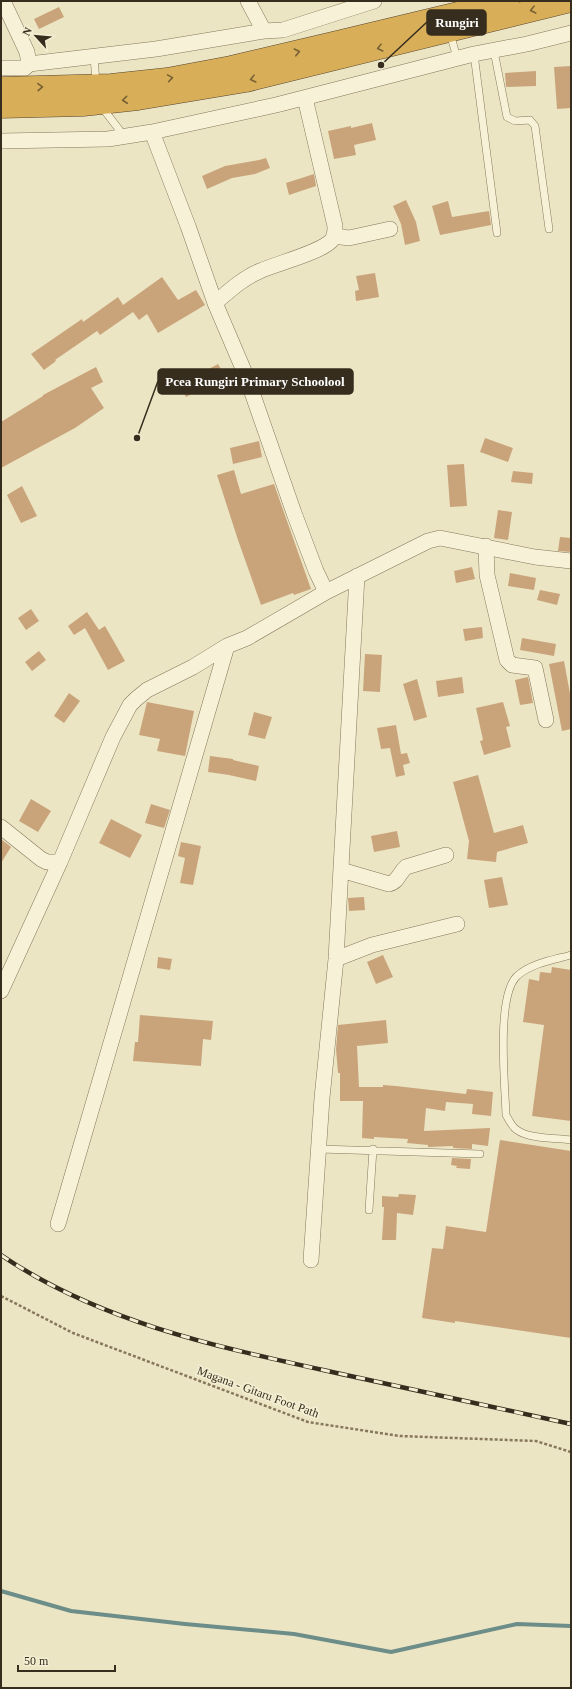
<svg xmlns="http://www.w3.org/2000/svg" width="572" height="1689" font-family="'Times New Roman',serif">
  <rect width="100%" height="100%" fill="#ece5c4"/>
  <g fill="none" stroke-linecap="round" stroke-linejoin="round">
    <!-- stream -->
    <path stroke="#6d8d89" stroke-width="4" d="M1 1591 71 1611 185 1624 294 1634 391 1652 517 1624 571 1626"/>
  </g>
  <!-- building -->
  <path fill="#c9a47b" d="M59 7 64 17 39 29 34 19Z
    M571 66V108L557 109 554 67Z
    M536 71V86L506 87 505 73Z
    M372 123 376 140 354 145 356 155 334 159 328 131 351 126V128Z
    M266 158 270 168 255 174 232 178 207 189 202 176 225 166 259 160Z
    M314 174 316 186 289 195 286 183Z
    M406 200 416 222 420 241 405 245 401 224 393 206Z
    M448 201 452 217 489 211 491 225 440 235 432 206Z
    M375 273 379 297 356 301 355 291 359 290 356 276Z
    M162 277 178 300 196 290 205 305 158 333 147 314 139 320 133 312 100 335 97 331 55 360 56 361 44 370 31 354 82 319 83 322 118 297 123 305Z
    M218 364 225 376 186 397 179 385Z
    M96 367 103 382 91 388 104 408 75 428 1 468V422L43 396V395Z
    M485 438 513 448 508 462 480 452Z
    M259 441 262 457 233 464 230 448Z
    M464 464 467 506 450 507 447 465Z
    M234 470 241 494 274 484 311 589 294 595 293 593 261 605 238 540 217 475Z
    M513 471 533 473 532 484 511 482Z
    M22 486 37 516 21 523 7 495Z
    M498 510 512 512 508 540 494 538Z
    M560 537 571 538V552L558 551Z
    M472 567 475 579 456 583 454 571Z
    M510 573 536 578 534 590 508 586Z
    M540 590 560 594 557 605 537 600Z
    M31 609 39 621 26 630 18 618Z
    M87 612 99 630 105 626 125 661 108 670 85 628 74 635 68 626Z
    M482 627 483 638 465 641 463 629Z
    M522 638 556 644 554 656 520 650Z
    M39 651 46 660 32 671 25 662Z
    M365 654 382 655 380 692 363 691Z
    M564 661 571 699V729L562 731 549 664Z
    M462 677 464 693 438 697 436 681Z
    M528 677 533 703 520 705 515 680Z
    M417 679 427 717 414 721 403 684Z
    M69 693 80 701 64 723 54 716Z
    M147 702 194 711 185 756 157 751 160 739 139 735Z
    M503 702 510 726 506 727 511 747 484 755 480 741 483 740 476 708Z
    M254 712 272 717 265 739 248 735Z
    M396 725 401 754 407 753 410 763 403 765 405 775 396 777 390 748 381 749 377 728Z
    M210 756 233 759V760L259 766 256 781 229 775 208 772Z
    M478 775 494 833 523 825 528 843 497 852 496 862 467 859 469 841 453 782Z
    M31 799 51 811 38 832 19 821Z
    M151 804 170 810 164 828 145 823Z
    M111 819 142 835 130 858 99 843Z
    M397 831 400 847 374 852 371 836Z
    M1 839 11 847 1 863Z
    M181 842 201 846 193 885 180 883 185 858 178 856Z
    M502 877 508 905 489 908 484 880Z
    M364 897 365 910 349 911 348 898Z
    M383 955 393 977 376 984 367 962Z
    M158 957 172 959 170 970 157 968Z
    M552 967 571 970V1121L532 1116 544 1025 523 1022 529 979 539 981 540 972 551 973Z
    M140 1015 213 1021 211 1040 203 1039 201 1066 133 1061 135 1042H138Z
    M386 1020 388 1043 357 1046 359 1087H383V1085L396 1086 466 1094 467 1089 493 1092 491 1116 472 1114 473 1104 446 1102 445 1111 426 1108 424 1131 490 1128 488 1146 472 1144V1149L453 1148V1146L428 1147V1145L407 1143 408 1139 374 1137V1139L362 1138 363 1101H340V1073H338L336 1049 338 1025Z
    M500 1140 571 1151V1338L455 1321V1323L422 1318 432 1248 443 1249 446 1226 486 1232Z
    M452 1158 471 1159 470 1169 456 1168 457 1166 451 1165Z
    M399 1194 416 1195 413 1215 397 1213 396 1240H382L384 1207H382V1196L398 1197Z"/>
  <g fill="none" stroke-linecap="round" stroke-linejoin="round">
    <defs>
      <path id="lane" d="M450 33 457 58
        M494 51 507 117 515 121 530 120 535 126 549 229
        M474 54 497 233
        M94 56 96 83
        M101 106 124 136
        M571 955C553 960 532 963 517 976 496 996 505 1085 506 1115 509 1120 512 1127 517 1130 529 1139 556 1138 571 1140
        M319 1149 480 1154
        M369 1210 373 1149"/>
      <path id="street" d="M3 1 27 52 29 64
        M248 1 264 31 283 30 374 1
        M29 64 156 49 264 31
        M1 68H25L29 64
        M152 132 188 226 215 303 247 378 294 513 316 571 326 592
        M1 141 108 139 152 132 276 105 474 54 527 44 571 33
        M334 236 349 238 390 229
        M215 303C229 291 243 278 260 271 278 263 319 253 331 241 335 237 335 231 335 226L305 98
        M486 546 487 575 507 660 512 665 535 668 546 720
        M1 827 41 859 47 862H60
        M341 870 389 884C398 882 399 873 406 867L446 855
        M336 959 372 945 457 924
        M1 991 60 862 113 737 130 705 136 699 147 690 193 667 227 646 247 638 326 592 428 541 440 538 535 557 571 561
        M58 1224 227 646
        M311 1260 322 1098 336 959 357 576"/>
      <path id="highway" d="M1 88 111 85 167 79 231 67 333 43 508 1
        M1 107 83 105 138 99 246 81 571 1"/>
    </defs>
    <!-- lane casing -->
    <use href="#lane" stroke="#86775b" stroke-width="8"/>
    <!-- street casing -->
    <use href="#street" stroke="#86775b" stroke-width="16"/>
    <!-- highway casing -->
    <use href="#highway" stroke="#54442f" stroke-width="23"/>
    <!-- path -->
    <path stroke="#86775b" stroke-width="2.5" stroke-dasharray="3 2" stroke-linecap="butt" d="M1 1296 73 1333 308 1422 400 1436 536 1441 571 1452"/>
    <!-- lane -->
    <use href="#lane" stroke="#f7f1d7" stroke-width="7"/>
    <!-- street -->
    <use href="#street" stroke="#f7f1d7" stroke-width="15"/>
    <!-- highway -->
    <use href="#highway" stroke="#d8ae58" stroke-width="22"/>
    <defs>
      <path id="rail" d="M1 1255C99 1322 218 1347 332 1372 412 1389 491 1407 571 1424"/>
    </defs>
    <!-- rail casing -->
    <use href="#rail" stroke="#372d1e" stroke-width="4.5"/>
    <!-- rail -->
    <use href="#rail" stroke="#f4eed3" stroke-width="3" stroke-dasharray="9" stroke-linecap="butt"/>
  </g>
  <!-- one-way arrows -->
  <defs><path id="oneway-chevron" d="M-2-3.5L2.5 0L-2 3.5" fill="none" stroke-width="1.6" stroke-linecap="round" stroke-linejoin="round"/></defs>
  <g stroke="#776135">
    <use href="#oneway-chevron" transform="translate(533 10) rotate(166)"/>
    <use href="#oneway-chevron" transform="translate(380 48) rotate(166)"/>
    <use href="#oneway-chevron" transform="translate(297 52) rotate(-13)"/>
    <use href="#oneway-chevron" transform="translate(170 78) rotate(-9)"/>
    <use href="#oneway-chevron" transform="translate(253 79) rotate(166)"/>
    <use href="#oneway-chevron" transform="translate(40 87) rotate(-2)"/>
    <use href="#oneway-chevron" transform="translate(125 100) rotate(174)"/>
  </g>
  <g text-anchor="middle" dominant-baseline="central" stroke-width="3.5" stroke-linejoin="round" paint-order="stroke">
    <!-- street labels -->
    <g font-size="12" fill="#372d1e" stroke="#f4eed3">
      <text transform="translate(258 1392) rotate(20)">Magana - Gitaru Foot Path</text>
    </g>
  </g>
  <!-- callouts -->
  <path fill="none" stroke="#372d1e" stroke-width="1.5" d="M381 65L427 22M137 438L158 381"/>
  <g fill="#372d1e" stroke="#f4eed3" stroke-width="1.5">
    <circle cx="381" cy="65" r="4"/>
    <circle cx="137" cy="438" r="4"/>
  </g>
  <g fill="#372d1e" stroke="#372d1e" stroke-width="1.5">
    <rect x="427" y="10" width="59" height="25" rx="4"/>
    <rect x="158" y="369" width="195" height="25" rx="4"/>
  </g>
  <g font-size="13" text-anchor="middle" font-weight="bold" fill="#fff">
    <text x="457" y="27">Rungiri</text>
    <text x="255" y="386">Pcea Rungiri Primary Schoolool</text>
  </g>
  <!-- border -->
  <rect width="572" height="1689" fill="none" stroke="#372d1e" stroke-width="4"/>
  <!-- north arrow -->
  <g transform="translate(36 36) rotate(297)" stroke="#f4eed3" stroke-width="3" paint-order="stroke">
  <path d="M0-3L7 15L0 10L-7 15Z" fill="#372d1e"/>
  <text y="-6" font-size="11" font-weight="bold" text-anchor="middle" fill="#372d1e">N</text>
  </g>
  <!-- scale -->
  <path d="M18 1665v6h97v-6" fill="none" stroke="#372d1e" stroke-width="2"/>
  <text x="24" y="1665" font-size="12" fill="#372d1e" stroke="#f4eed3" stroke-width="3" paint-order="stroke">50 m</text>
</svg>
